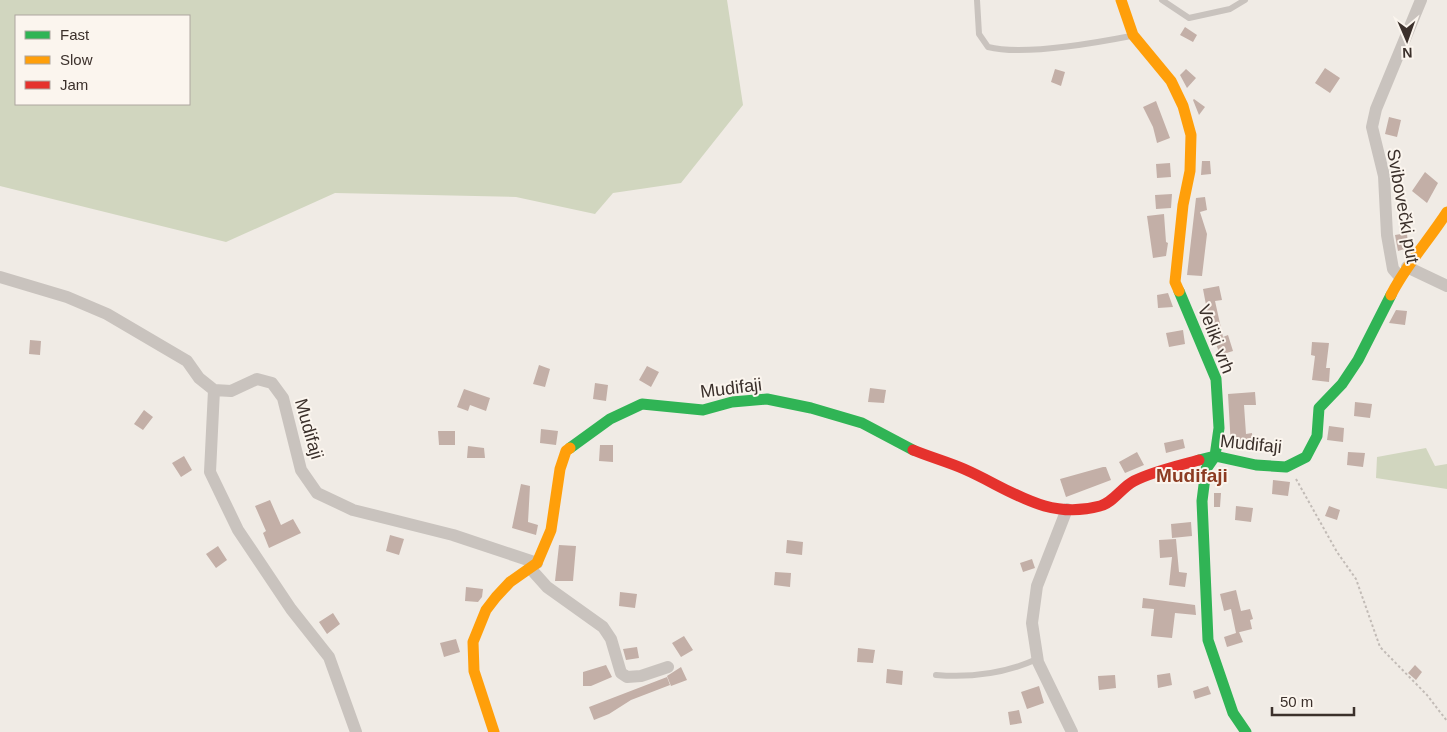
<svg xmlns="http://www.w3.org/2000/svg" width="1447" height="732" font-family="Arial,sans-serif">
  <rect width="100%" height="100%" fill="#f0ebe5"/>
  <!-- green -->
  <path fill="#d1d6bf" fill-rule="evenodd" d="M0 0H727L743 105 681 183 613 193 595 214 516 197 335 193 226 242 0 186ZM189 16V104H16V16Z
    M1426 448 1435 466 1447 464V489L1376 478 1377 457Z"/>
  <!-- building -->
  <path fill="#c3afa7" d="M1185 27 1197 35 1193 42 1180 35Z
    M1325 68 1340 78 1330 93 1315 83Z
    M1055 69 1065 72 1061 86 1051 82Z
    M1186 69 1196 78 1187 88 1180 75Z
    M1194 99 1205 107 1199 115 1193 100Z
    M1156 101 1170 138 1157 143 1153 127 1143 107Z
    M1389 117 1401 120 1397 137 1385 134Z
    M1202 161H1210L1211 174 1201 175Z
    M1170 163 1171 177 1157 178 1156 164Z
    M1425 172 1438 183 1427 203 1412 191Z
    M1172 194 1171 208 1156 209 1155 195Z
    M1205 197 1207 210 1200 212 1207 234 1202 276 1187 275 1196 198Z
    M1164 214 1166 242 1168 243 1166 256 1153 258 1147 216Z
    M1407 233 1408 248 1398 251 1395 235Z
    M1219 286 1222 300 1215 301 1223 337 1228 335 1233 351 1220 355 1210 327 1207 328 1203 312 1207 310 1203 289Z
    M1168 293 1173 307 1158 308 1157 295Z
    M1396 310 1407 311 1405 325 1389 323Z
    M1183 330 1185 344 1169 347 1166 333Z
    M30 340 41 341 40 355 29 354Z
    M1312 342 1329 343 1326 368H1330L1329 382 1312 380 1315 356 1311 355Z
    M539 365 550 369 545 387 533 384Z
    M647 366 659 372 651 387 639 380Z
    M595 383 608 385 606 401 593 399Z
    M870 388 886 390 884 403 868 402Z
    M464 389 490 398 486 411 470 405 468 411 457 407Z
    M1255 392 1256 405H1244L1246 434 1252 433 1253 445 1231 447 1228 394Z
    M1355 402 1372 404 1370 418 1354 416Z
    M144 410 153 417 143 430 134 424Z
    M1329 426 1344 428 1343 442 1327 440Z
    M541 429 558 431 556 445 540 443Z
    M438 431H455V445H439Z
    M1183 439 1185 448 1166 453 1164 443Z
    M600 445H613V462L599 461Z
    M468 446 484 448 485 458H467Z
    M1137 452 1144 465 1125 473 1119 462Z
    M1348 452 1365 453 1363 467 1347 465Z
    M184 456 192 470 181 477 172 463Z
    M1103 467H1106L1111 480 1066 497 1060 479Z
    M1273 480 1290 482 1288 496 1272 494Z
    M521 484 530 486 528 522 538 525 536 535 512 528Z
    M1214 493H1221L1220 507H1214Z
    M270 500 281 525 293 519 301 533 269 548 263 533 266 531 255 506Z
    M1236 506 1253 508 1251 522 1235 520Z
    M1329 506 1340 510 1337 520 1325 516Z
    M1191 522 1192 536 1172 538 1171 524Z
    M390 535 404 539 399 555 386 551Z
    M1176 539 1179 572 1187 573 1185 587 1169 585 1172 557 1160 558 1159 540Z
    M787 540 803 542 802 555 786 553Z
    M559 545 576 546 573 581H555Z
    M218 546 227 560 216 568 206 554Z
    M1032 559 1035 568 1023 572 1020 563Z
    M775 572 791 573 790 587 774 585Z
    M466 587 483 589 482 597 478 602 465 601Z
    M1236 590 1241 611 1250 609 1253 619 1250 620 1252 629 1236 633 1231 609 1224 611 1220 594Z
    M620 592 637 594 635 608 619 606Z
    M1143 598 1195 605 1196 615 1175 613 1172 638 1151 636 1154 609 1142 608Z
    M333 613 340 624 327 634 319 622Z
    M1239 632 1243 642 1227 647 1224 637Z
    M684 636 693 650 681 657 672 643Z
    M456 639 460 652 444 657 440 643Z
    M637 647 639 658 626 660 623 649Z
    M858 648 875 650 873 663 857 662Z
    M606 665 612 677 591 686H583V672Z
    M1415 665 1422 672 1416 680 1408 673Z
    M681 667 687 680 671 686 667 676Z
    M887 669 903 671 902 685 886 683Z
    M1170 673 1172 685 1158 688 1157 675Z
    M1115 675 1116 688 1099 690 1098 676Z
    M667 677 670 685 631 700 609 714 594 720 589 707Z
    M1039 686 1044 703 1027 709 1021 692Z
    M1208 686 1211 694 1195 699 1193 691Z
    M1019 710 1022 723 1010 725 1008 712Z"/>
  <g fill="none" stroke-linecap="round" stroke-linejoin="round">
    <!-- path -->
    <path stroke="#c2bbb6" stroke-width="2" stroke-dasharray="2.5 2.5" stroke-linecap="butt" d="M1296 479 1337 552 1356 579 1380 647 1427 695 1447 721"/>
    <!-- lane -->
    <path stroke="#c9c3be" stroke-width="6" d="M977 0 979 34 988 47C1023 56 1095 43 1131 36
      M1162 0 1189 18 1230 9 1245 0
      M936 675C972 678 1004 674 1037 659"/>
    <!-- street -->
    <path stroke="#c9c3be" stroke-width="12" d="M1407 267 1447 286
      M0 277 67 297 107 314 187 361 199 378 214 390 231 391 257 379 272 383 283 398 301 470 317 493 353 510 453 535 537 563
      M1400 277 1393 269 1387 235 1384 176 1372 127 1376 109 1421 0
      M214 390 210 472 238 530 291 609 329 657 356 732
      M1067 509 1037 586 1032 623 1038 662 1072 732
      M530 568 547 587 603 627 611 639 621 673 627 677 641 676 668 667"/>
    <!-- fast -->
    <path stroke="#30b455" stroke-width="11" d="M1179 291 1216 379 1219 428 1215 456 1206 469 1202 501 1208 640 1233 713 1246 732
      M570 448 610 419 642 404 703 410 732 402 767 399 811 408 862 423 913 450
      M1199 460 1215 456 1256 465 1286 467 1306 457 1317 436 1319 408 1342 384 1358 360 1391 295"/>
    <!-- slow -->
    <path stroke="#ff9f0a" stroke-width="11" d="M1121 0 1133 35 1171 81 1183 106 1191 135 1190 171 1183 205 1175 282 1179 291
      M1391 295C1406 265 1429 240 1447 212
      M494 732 474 671 473 642 486 610 496 597 510 582 537 563 551 530 560 469 566 451 570 448"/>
    <!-- jam -->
    <path stroke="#e5322d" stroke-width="11" d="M913 450C930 457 948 462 964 469 1010 489 1046 521 1100 506 1113 503 1122 487 1134 481 1154 471 1178 466 1199 460"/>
  </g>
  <g text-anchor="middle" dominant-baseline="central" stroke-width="4" stroke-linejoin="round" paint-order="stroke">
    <!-- street labels -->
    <g font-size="18" fill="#3b302b" stroke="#fbf5ee">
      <text transform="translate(1403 206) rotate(80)">Svibovečki put</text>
      <text transform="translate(1216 339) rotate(69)">Veliki vrh</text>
      <text transform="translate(731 388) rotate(-7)">Mudifaji</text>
      <text transform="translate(309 429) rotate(74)">Mudifaji</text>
      <text transform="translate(1251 444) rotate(6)">Mudifaji</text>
    </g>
    <!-- neighbourhood labels -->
    <g font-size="19" font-weight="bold" fill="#8c3b22" stroke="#fbf5ee">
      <text x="1192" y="475">Mudifaji</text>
    </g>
  </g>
  <!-- legend -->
  <rect x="15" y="15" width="175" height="90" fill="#fbf5ee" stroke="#aea6a0"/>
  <rect x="25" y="31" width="25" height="8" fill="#30b455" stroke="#aea6a0"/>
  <text x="60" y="40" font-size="15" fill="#3b302b">Fast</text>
  <rect x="25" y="56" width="25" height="8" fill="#ff9f0a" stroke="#aea6a0"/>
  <text x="60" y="65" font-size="15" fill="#3b302b">Slow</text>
  <rect x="25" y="81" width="25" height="8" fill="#e5322d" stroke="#aea6a0"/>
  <text x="60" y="90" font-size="15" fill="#3b302b">Jam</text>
  <!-- north arrow -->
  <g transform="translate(1407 40) rotate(178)" stroke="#fbf5ee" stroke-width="4" paint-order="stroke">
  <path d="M0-4L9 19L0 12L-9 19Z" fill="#3b302b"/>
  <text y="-8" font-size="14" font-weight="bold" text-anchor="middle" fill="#3b302b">N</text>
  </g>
  <!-- scale -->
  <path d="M1272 707v8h82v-8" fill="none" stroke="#3b302b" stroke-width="2.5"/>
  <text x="1280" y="707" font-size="15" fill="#3b302b" stroke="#fbf5ee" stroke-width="4" paint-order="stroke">50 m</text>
</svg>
